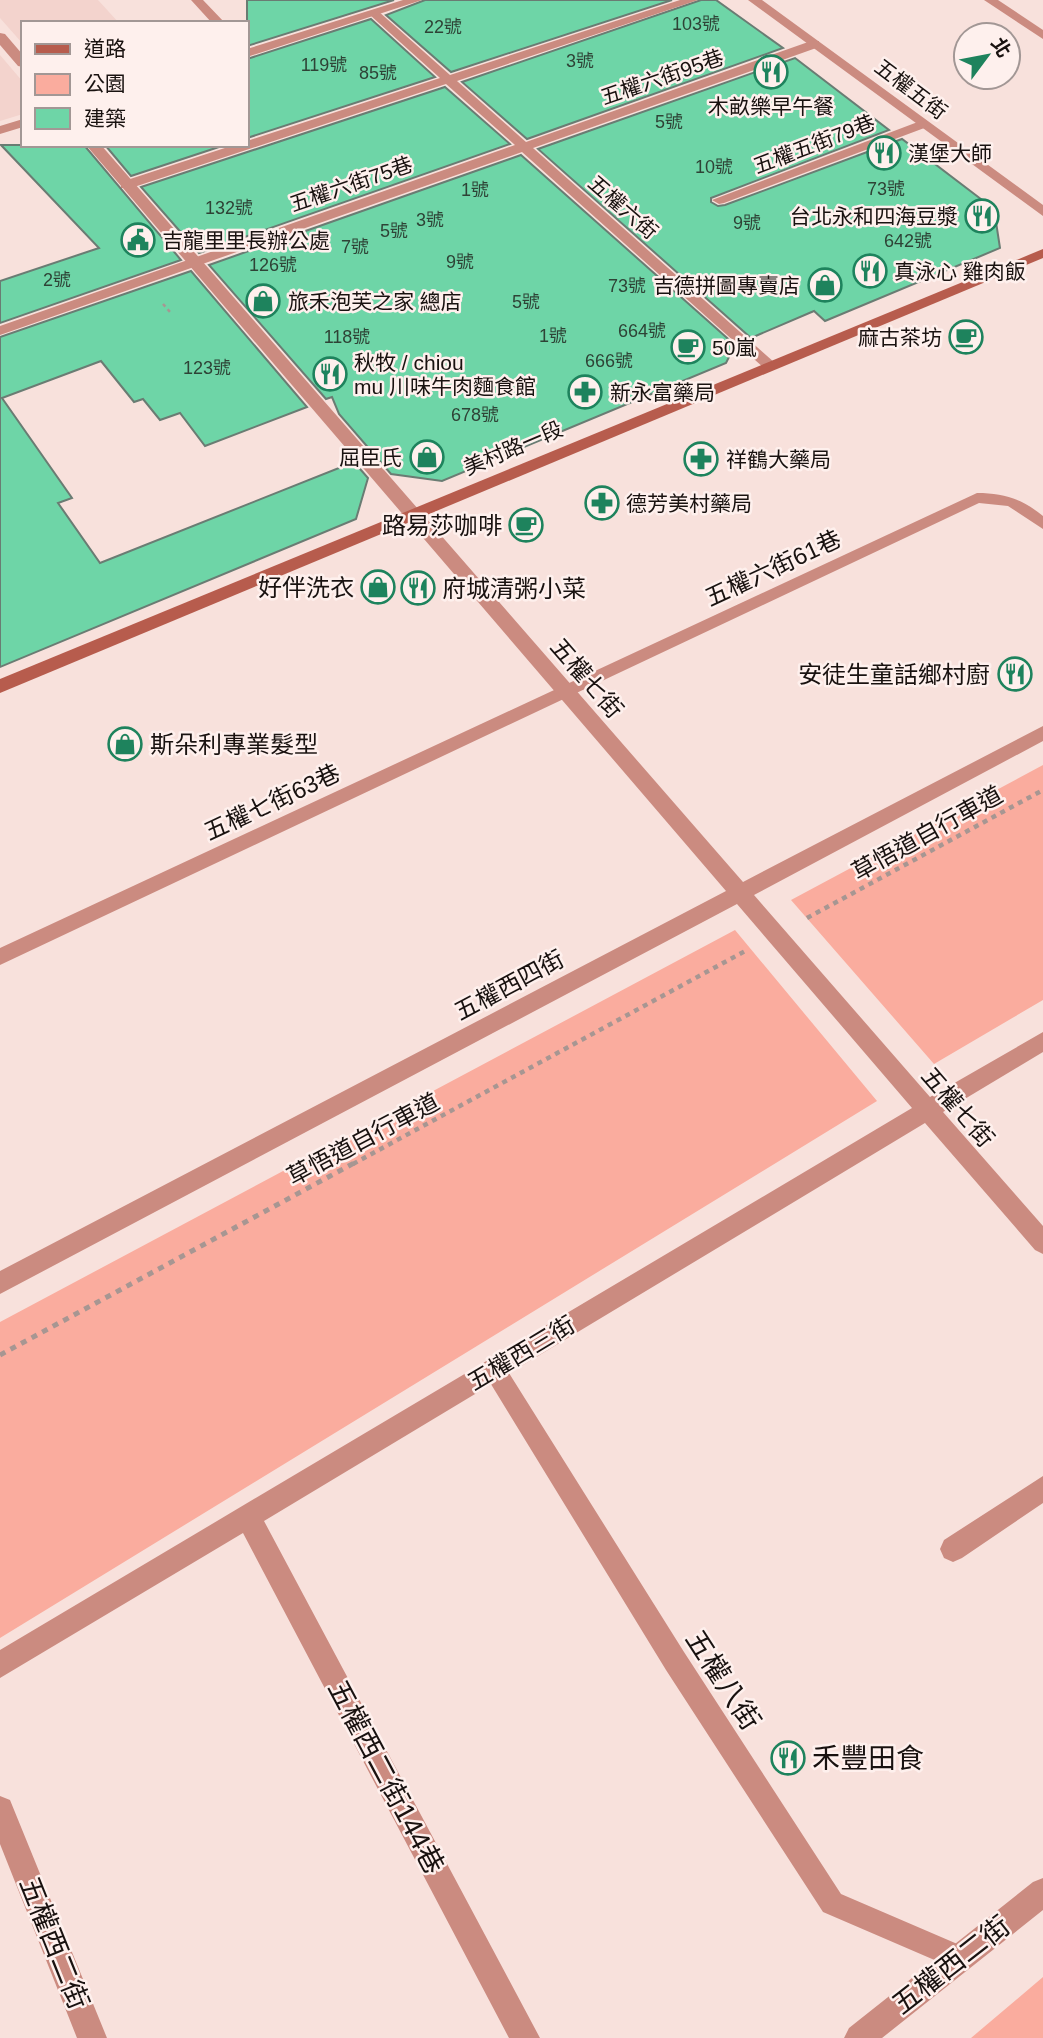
<svg xmlns="http://www.w3.org/2000/svg" width="1043" height="2038" font-family="Helvetica,'Noto Sans TC',sans-serif">
  <rect width="100%" height="100%" fill="#f8e1dc"/>
  <!-- built -->
  <path fill="#f3d3cd" d="M0 0H98L119 23H23V44L0 18Z
    M0 55 23 82V114L0 121Z"/>
  <!-- green -->
  <path fill="#faac9e" d="M1043 765V1000L934 1064 791 900Z
    M735 930 877 1101 0 1638V1322Z
    M1043 1977V2038H971Z"/>
  <!-- building -->
  <path fill="#6ed5a7" stroke="#6a7c73" stroke-width="2" d="M247 0H394L247 46Z
    M425 0H672L451 72 386 15Z
    M701 0H716L783 48 527 139 462 82Z
    M371 19 435 77 247 138V59Z
    M795 58 889 130 711 198V202L718 206 725 205 902 139 994 209 1000 248 825 321 814 311 751 338 538 149Z
    M445 87 510 144 199 253 141 187Z
    M1 145H84L181 260 0 323V281L99 248Z
    M105 145H225L131 176Z
    M521 155 735 345 726 363 442 481 391 474 339 414 332 397 326 399 209 265Z
    M191 271 307 407 205 446 180 413 160 420 143 399 134 402 101 361 2 398 72 498 58 503 100 563 354 462 368 478 356 519 0 667V337Z"/>
  <g fill="none" stroke-linecap="round" stroke-linejoin="round">
    <!-- path-far2 -->
    <path stroke="#a79692" stroke-width="2.5" stroke-dasharray="3.5 3.5" stroke-linecap="butt" d="M163 304 170 312"/>
    <!-- path-far1 -->
    <path stroke="#a79692" stroke-width="4.5" stroke-dasharray="5 5" stroke-linecap="butt" d="M807 918 1043 790
      M353 1164 747 950"/>
    <!-- path -->
    <path stroke="#a79692" stroke-width="5" stroke-dasharray="6 6" stroke-linecap="butt" d="M0 1355 356 1162"/>
    <!-- lane -->
    <path fill="#cb8b80" fill-rule="evenodd" d="M191 0H203L225 23H212Z
      M680 0H698L457 81 526 142 811 41H819V47L533 148 775 363 777 366 775 369H765L522 152 0 335V326L515 145 446 84 131 188H121V182L234 145H247V141L440 78 370 15V11H378L450 75Z
      M984 0H998L1043 30V39Z
      M923 120 927 121V127L724 203 719 204 712 200Z
      M977 493C1004 493 1022 499 1043 516V529L1008 506 979 503 0 965V948Z
      M494 1358 502 1362 684 1652 841 1894 969 1949 973 1958 969 1967 960 1971 823 1912 666 1670 486 1376 483 1369 486 1362Z"/>
    <!-- street -->
    <path fill="#cb8b80" fill-rule="evenodd" d="M403 0H422L247 57V49Z
      M748 0H762L1043 205V216Z
      M0 33 5 34 23 55V67L18 66 0 45Z
      M23 119V127L0 134V126Z
      M86 145H101L743 882 1043 726V741L754 895 930 1097 1043 1032V1052L943 1112 1043 1226V1254L1035 1250 925 1123 264 1521 540 2038H509L243 1533 0 1678V1650L912 1108 737 904 0 1294V1271L726 891Z
      M1043 1476V1503L962 1558 953 1562 944 1558 940 1549 944 1540Z
      M0 1796 10 1800 107 2038H77L0 1844Z
      M1043 1878V1910L882 2038H844L849 2028 1033 1882Z"/>
    <!-- secondary -->
    <path fill="#b75c4d" fill-rule="evenodd" d="M1043 249V258L0 693V679Z"/>
  </g>
  <!-- icons -->
  <defs>
    <symbol id="restaurant-ring" viewBox="-11 -11 22 22"><circle r="9.5" fill="#fef0ed" stroke="#1e835d" stroke-width="1.5"/><path d="M-5-6h1v4h1v-4h1v4h1v-4h1v5L-1.5 .5V6h-2V.5L-5-1ZM5-6V6H3V1.5H1.5Q1.5-4 5-6Z" fill="#1e835d"/></symbol>
    <symbol id="civic-ring" viewBox="-11 -11 22 22"><circle r="9.5" fill="#fef0ed" stroke="#1e835d" stroke-width="1.5"/><path d="M-.6-6.5H3V-4.5H.6V-3L4-1V1h2V6H-6V1h2V-1L-.6-3ZM-1.2 2.5V6h2.4V2.5Z" fill="#1e835d"/></symbol>
    <symbol id="shop-ring" viewBox="-11 -11 22 22"><circle r="9.5" fill="#fef0ed" stroke="#1e835d" stroke-width="1.5"/><path d="M-5-2.5h2.3a2.7 3.5 0 0 1 5.4 0H5L5.5 6h-11ZM-1.5-2.5h3a1.5 2.3 0 0 0-3 0Z" fill="#1e835d"/></symbol>
    <symbol id="cafe-ring" viewBox="-11 -11 22 22"><circle r="9.5" fill="#fef0ed" stroke="#1e835d" stroke-width="1.5"/><path d="M-5.5-4.5H6V0H3Q3 3.5 0 3.5H-2.5Q-5.5 3.5-5.5 0ZM3-3.2v2h1.7v-2ZM-6 4.5H4V6H-6Z" fill="#1e835d"/></symbol>
    <symbol id="pharmacy-ring" viewBox="-11 -11 22 22"><circle r="9.5" fill="#fef0ed" stroke="#1e835d" stroke-width="1.5"/><path d="M-2-6h4v4h4v4h-4v4h-4v-4h-4v-4h4Z" fill="#1e835d"/></symbol>
  </defs>
  <g fill-rule="evenodd">
    <use href="#restaurant-ring" x="752" y="53" width="38" height="38"/>
    <use href="#restaurant-ring" x="865" y="134" width="38" height="38"/>
    <use href="#restaurant-ring" x="963" y="197" width="38" height="38"/>
    <use href="#civic-ring" x="119" y="221" width="38" height="38"/>
    <use href="#restaurant-ring" x="851" y="252" width="38" height="38"/>
    <use href="#shop-ring" x="806" y="266" width="38" height="38"/>
    <use href="#shop-ring" x="244" y="282" width="38" height="38"/>
    <use href="#cafe-ring" x="947" y="318" width="38" height="38"/>
    <use href="#cafe-ring" x="669" y="328" width="38" height="38"/>
    <use href="#restaurant-ring" x="311" y="355" width="38" height="38"/>
    <use href="#pharmacy-ring" x="566" y="373" width="38" height="38"/>
    <use href="#shop-ring" x="408" y="438" width="38" height="38"/>
    <use href="#pharmacy-ring" x="682" y="440" width="38" height="38"/>
    <use href="#pharmacy-ring" x="583" y="484" width="38" height="38"/>
    <use href="#cafe-ring" x="507" y="506" width="38" height="38"/>
    <use href="#shop-ring" x="359" y="568" width="38" height="38"/>
    <use href="#restaurant-ring" x="399" y="569" width="38" height="38"/>
    <use href="#restaurant-ring" x="996" y="655" width="38" height="38"/>
    <use href="#shop-ring" x="106" y="725" width="38" height="38"/>
    <use href="#restaurant-ring" x="769" y="1739" width="38" height="38"/>
  </g>
  <g text-anchor="middle" dominant-baseline="central" stroke-width="5" stroke-linejoin="round" paint-order="stroke">
    <!-- far-number labels -->
    <g font-size="18" fill="#2e4336">
      <text x="696" y="24">103號</text>
      <text x="443" y="27">22號</text>
      <text x="580" y="61">3號</text>
      <text x="324" y="65">119號</text>
      <text x="378" y="73">85號</text>
      <text x="669" y="122">5號</text>
      <text x="714" y="167">10號</text>
      <text x="886" y="189">73號</text>
      <text x="475" y="190">1號</text>
      <text x="229" y="208">132號</text>
      <text x="430" y="220">3號</text>
      <text x="747" y="223">9號</text>
      <text x="394" y="231">5號</text>
      <text x="908" y="241">642號</text>
      <text x="355" y="247">7號</text>
      <text x="460" y="262">9號</text>
      <text x="273" y="265">126號</text>
      <text x="57" y="280">2號</text>
      <text x="627" y="286">73號</text>
      <text x="526" y="302">5號</text>
      <text x="642" y="331">664號</text>
      <text x="553" y="336">1號</text>
      <text x="347" y="337">118號</text>
      <text x="609" y="361">666號</text>
      <text x="207" y="368">123號</text>
      <text x="475" y="415">678號</text>
    </g>
    <!-- far-street labels -->
    <g font-size="21" fill="#191210" stroke="#fef0ed">
      <text transform="translate(662 77) rotate(-19)">五權六街95巷</text>
      <text transform="translate(911 89) rotate(37)">五權五街</text>
      <text transform="translate(814 144) rotate(-21)">五權五街79巷</text>
      <text transform="translate(351 184) rotate(-19)">五權六街75巷</text>
      <text transform="translate(623 207) rotate(41)">五權六街</text>
      <text transform="translate(513 448) rotate(-23)">美村路一段</text>
    </g>
    <!-- far-poi labels -->
    <g font-size="21" fill="#191210" stroke="#fef0ed" text-anchor="start">
      <text x="771" y="106" text-anchor="middle">木畝樂早午餐</text>
      <text x="908" y="153">漢堡大師</text>
      <text x="958" y="216" text-anchor="end">台北永和四海豆漿</text>
      <text x="162" y="240">吉龍里里長辦公處</text>
      <text x="894" y="271">真泳心 雞肉飯</text>
      <text x="800" y="285" text-anchor="end">吉德拼圖專賣店</text>
      <text x="288" y="301">旅禾泡芙之家 總店</text>
      <text x="942" y="337" text-anchor="end">麻古茶坊</text>
      <text x="712" y="347">50嵐</text>
      <text x="354" y="362">秋牧 / chiou<tspan x="354" dy="24">mu 川味牛肉麵食館</tspan></text>
      <text x="610" y="392">新永富藥局</text>
      <text x="402" y="457" text-anchor="end">屈臣氏</text>
      <text x="726" y="459">祥鶴大藥局</text>
      <text x="626" y="503">德芳美村藥局</text>
    </g>
    <!-- poi labels -->
    <g font-size="24" fill="#191210" stroke="#fef0ed" text-anchor="end">
      <text x="502" y="525">路易莎咖啡</text>
      <text x="354" y="587">好伴洗衣</text>
      <text x="442" y="588" text-anchor="start">府城清粥小菜</text>
      <text x="990" y="674">安徒生童話鄉村廚</text>
      <text x="150" y="744" text-anchor="start">斯朵利專業髮型</text>
    </g>
    <!-- street labels -->
    <g font-size="24" fill="#191210" stroke="#fef0ed">
      <text transform="translate(773 568) rotate(-25)">五權六街61巷</text>
      <text transform="translate(587 678) rotate(49)">五權七街</text>
      <text transform="translate(272 802) rotate(-25)">五權七街63巷</text>
      <text transform="translate(927 833) rotate(-29)">草悟道自行車道</text>
      <text transform="translate(509 985) rotate(-28)">五權西四街</text>
      <text transform="translate(958 1107) rotate(49)">五權七街</text>
      <text transform="translate(363 1139) rotate(-28)">草悟道自行車道</text>
      <text transform="translate(521 1353) rotate(-31)">五權西三街</text>
    </g>
    <!-- near-street labels -->
    <g font-size="28" fill="#191210" stroke="#fef0ed">
      <text transform="translate(723 1680) rotate(57)">五權八街</text>
      <text transform="translate(386 1777) rotate(62)">五權西二街144巷</text>
      <text transform="translate(54 1943) rotate(68)">五權西二街</text>
      <text transform="translate(951 1965) rotate(-38)">五權西二街</text>
    </g>
    <!-- near-poi labels -->
    <g font-size="28" fill="#191210" stroke="#fef0ed" text-anchor="start">
      <text x="812" y="1758">禾豐田食</text>
    </g>
  </g>
  <!-- legend -->
  <rect x="21" y="21" width="228" height="126" fill="#fef0ed" stroke="#a29795" stroke-width="2"/>
  <rect x="35" y="44" width="35" height="10" fill="#b75c4d" stroke="#a29795" stroke-width="2"/>
  <text x="84" y="56" font-size="21" fill="#191210">道路</text>
  <rect x="35" y="74" width="35" height="21" fill="#faac9e" stroke="#a29795" stroke-width="2"/>
  <text x="84" y="91" font-size="21" fill="#191210">公園</text>
  <rect x="35" y="108" width="35" height="21" fill="#6ed5a7" stroke="#a29795" stroke-width="2"/>
  <text x="84" y="126" font-size="21" fill="#191210">建築</text>
  <!-- north arrow -->
  <g transform="translate(987 56) rotate(58)"><circle r="33" fill="#fef0ed" stroke="#a29795" stroke-width="2"/>
  <path d="M0-5L12 26L0 18L-12 26Z" fill="#1e835d"/>
  <text y="-10" font-size="19" font-weight="bold" text-anchor="middle" fill="#191210">北</text>
  </g>
</svg>
